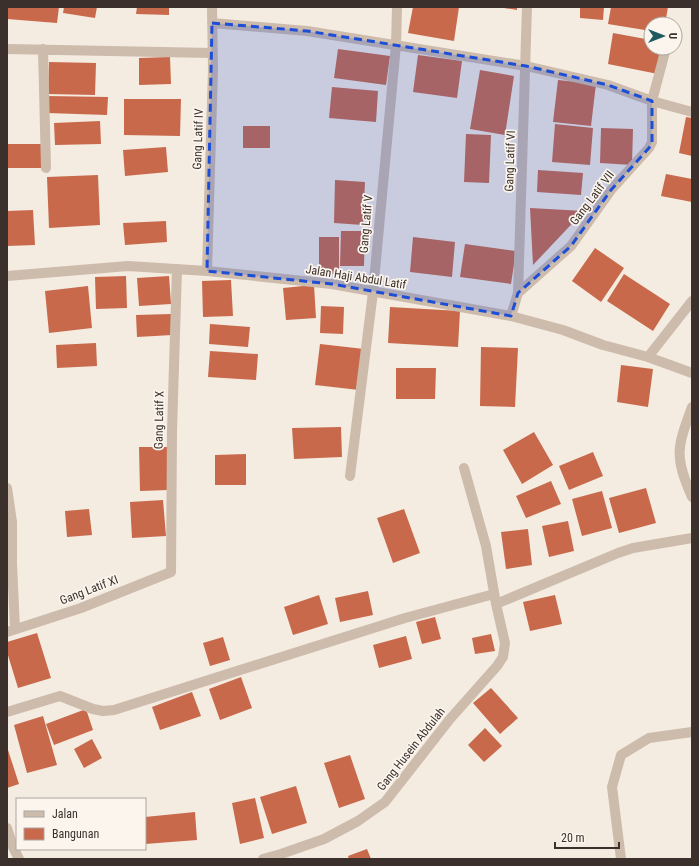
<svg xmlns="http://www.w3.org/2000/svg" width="699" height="866" font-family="'Roboto Condensed',sans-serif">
  <rect width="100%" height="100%" fill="#f4ebe1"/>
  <!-- building -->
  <path fill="#c8694b" d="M7 7H59L57 23 7 19Z
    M64 7H97L95 18 63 13Z
    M137 7H169V15L136 14Z
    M413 7H459L454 41 408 33Z
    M498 7H517V10Z
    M580 7H604L603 20 580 18Z
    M611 7H668L665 24H651V31L608 24Z
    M613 33 651 40V48H663L658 74 608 64Z
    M338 49 390 56 386 85 334 78Z
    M418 55 462 61 457 98 413 92Z
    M170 57 171 84 139 85V58Z
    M49 62 96 63 95 95 48 94Z
    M480 70 514 76 505 135 470 129Z
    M558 80 596 84 591 126 553 122Z
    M332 87 378 91 376 122 329 118Z
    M47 96 108 97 107 115 47 113Z
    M124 99H181L180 136 124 135Z
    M686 117 692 118V156L679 153Z
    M100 121 101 144 55 145 54 123Z
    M555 124 593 128 590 165 552 162Z
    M243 126H270V148H243Z
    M601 128 633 129 632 165 600 163Z
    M466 134 491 135 489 183 464 182Z
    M7 144H43V168H7Z
    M166 147 168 172 125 176 123 150Z
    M538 170 583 173 581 195 537 192Z
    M666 174 692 179V202L661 196Z
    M98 175 100 225 49 228 47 177Z
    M335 180 365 182 363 225 334 223Z
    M530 208 584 211 533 265Z
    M33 210 35 245 7 246V211Z
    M166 221 167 242 125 245 123 223Z
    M341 231H365L364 266H340Z
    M319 237H339V274H319Z
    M413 237 455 242 452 277 410 272Z
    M465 244 516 251 511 284 460 277Z
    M595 248 624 268 601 302 572 281Z
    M624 274 670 304 653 331 607 301Z
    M126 276 127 308 96 309 95 277Z
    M169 276 171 304 139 306 137 278Z
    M231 280 233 316 203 317 202 281Z
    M314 285 316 318 286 320 283 288Z
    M88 286 92 328 49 333 45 291Z
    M321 306 344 307 343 334 320 333Z
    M390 307 460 311 458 347 388 343Z
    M171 314 172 335 137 337 136 315Z
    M210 324 250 327 248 347 209 344Z
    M96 343 97 366 57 368 56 345Z
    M320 344 364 349 359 390 315 385Z
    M481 347 518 348 515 407 480 406Z
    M210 351 258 354 256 380 208 377Z
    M621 365 653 369 648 407 617 402Z
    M396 368H436L435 399H396Z
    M341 427 342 457 294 459 292 428Z
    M534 432 553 465 522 484 503 450Z
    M139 447H167L168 490 140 491Z
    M593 452 603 476 569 490 559 466Z
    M246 454V485H215V455Z
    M551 481 561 504 526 518 516 496Z
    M646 488 656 523 619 533 609 498Z
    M602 491 612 528 582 536 572 499Z
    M163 500 166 536 132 538 130 502Z
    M89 509 92 535 67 537 65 511Z
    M404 509 420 553 393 563 377 518Z
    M568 521 574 551 549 557 542 526Z
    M528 529 532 565 506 569 501 532Z
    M368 591 373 615 340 622 335 598Z
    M319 595 328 624 293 635 284 607Z
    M555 595 562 624 530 631 523 602Z
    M435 617 441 639 422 644 416 622Z
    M37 633 51 678 18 688 7 652V642Z
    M491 634 495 651 475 654 472 638Z
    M406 636 412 659 379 668 373 645Z
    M223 637 230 660 210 666 203 643Z
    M241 677 252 708 220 720 209 689Z
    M491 688 518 718 500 734 473 703Z
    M192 692 201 716 160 730 152 707Z
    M86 709 93 730 54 745 46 724Z
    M43 716 57 765 27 773 14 725Z
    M485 728 502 746 484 762 468 745Z
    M92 739 102 758 84 768 74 749Z
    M8 750 19 784 7 788V751Z
    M350 755 365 799 339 808 324 763Z
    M296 786 307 823 272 834 260 797Z
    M255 798 264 838 240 844 232 803Z
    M195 812 197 840 145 844V817Z
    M367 849 371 859H349L348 856Z"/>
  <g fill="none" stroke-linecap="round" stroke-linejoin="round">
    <!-- street -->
    <path stroke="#cdbbac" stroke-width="10" d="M212 23 307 31 526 66 608 85 652 101 692 112
      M7 49 212 53
      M43 49 46 168
      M207 271 213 69 212 7
      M7 276 128 266 207 271 332 284 511 316 563 330 603 345 648 357 692 373
      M518 293 571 246 611 190 649 148 652 142V101L666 48
      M511 316 518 293 527 7
      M648 357 692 301
      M692 407C677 448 674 456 692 497
      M350 476 373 292 396 45 397 7
      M7 488 12 522V564L15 629
      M496 604 618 553 633 548 692 538
      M7 632 81 608 171 572 172 431 177 269
      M7 712 60 696 93 709 103 711 114 710 405 618 494 594
      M7 828 13 847 19 859
      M263 859 281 854 324 839 358 821 385 802 450 719 497 666 503 657 505 643 496 604 486 546 464 468
      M621 859 612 787 621 755 649 738 692 732"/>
  </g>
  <!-- marked area -->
  <path fill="#1d4ed8" fill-opacity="0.2" stroke="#1d4ed8" stroke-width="3" stroke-dasharray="8 5" stroke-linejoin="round" d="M212 23 307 31 526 66 608 85 652 101V142L649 148 611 190 571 246 518 293 511 316 332 284 207 271Z"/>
  <g text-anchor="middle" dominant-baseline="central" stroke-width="3.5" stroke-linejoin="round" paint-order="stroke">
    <!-- street labels -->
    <g font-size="12" fill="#3b302b" stroke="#fbf5ee">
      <text transform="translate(198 139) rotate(-88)">Gang Latif IV</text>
      <text transform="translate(510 161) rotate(-88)">Gang Latif VI</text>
      <text transform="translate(592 198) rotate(-53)">Gang Latif VII</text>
      <text transform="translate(366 224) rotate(-85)">Gang Latif V</text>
      <text transform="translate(356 277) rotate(9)">Jalan Haji Abdul Latif</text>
      <text transform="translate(159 420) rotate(-89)">Gang Latif X</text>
      <text transform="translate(89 590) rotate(-21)">Gang Latif XI</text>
      <text transform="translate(411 749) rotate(-52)">Gang Husein Abdulah</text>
    </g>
  </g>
  <!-- border -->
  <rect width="699" height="866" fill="none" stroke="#3b302b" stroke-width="16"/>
  <!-- legend -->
  <rect x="16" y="798" width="130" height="52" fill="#fbf5ee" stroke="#aea6a0"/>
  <rect x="24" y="811" width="20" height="6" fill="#cdbbac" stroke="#aea6a0"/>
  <text x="52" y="818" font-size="12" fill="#3b302b">Jalan</text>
  <rect x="24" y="828" width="20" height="12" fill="#c8694b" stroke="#aea6a0"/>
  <text x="52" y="838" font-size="12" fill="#3b302b">Bangunan</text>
  <!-- north arrow -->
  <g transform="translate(663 36) rotate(90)"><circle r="19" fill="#fbf5ee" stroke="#aea6a0"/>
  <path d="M0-3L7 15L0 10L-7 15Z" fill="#1f5a5e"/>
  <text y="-6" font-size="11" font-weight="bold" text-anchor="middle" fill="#3b302b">U</text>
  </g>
  <!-- scale -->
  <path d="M555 842v6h64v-6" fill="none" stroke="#3b302b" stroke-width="2"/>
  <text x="561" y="842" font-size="12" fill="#3b302b" stroke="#fbf5ee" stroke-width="3" paint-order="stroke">20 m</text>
</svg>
